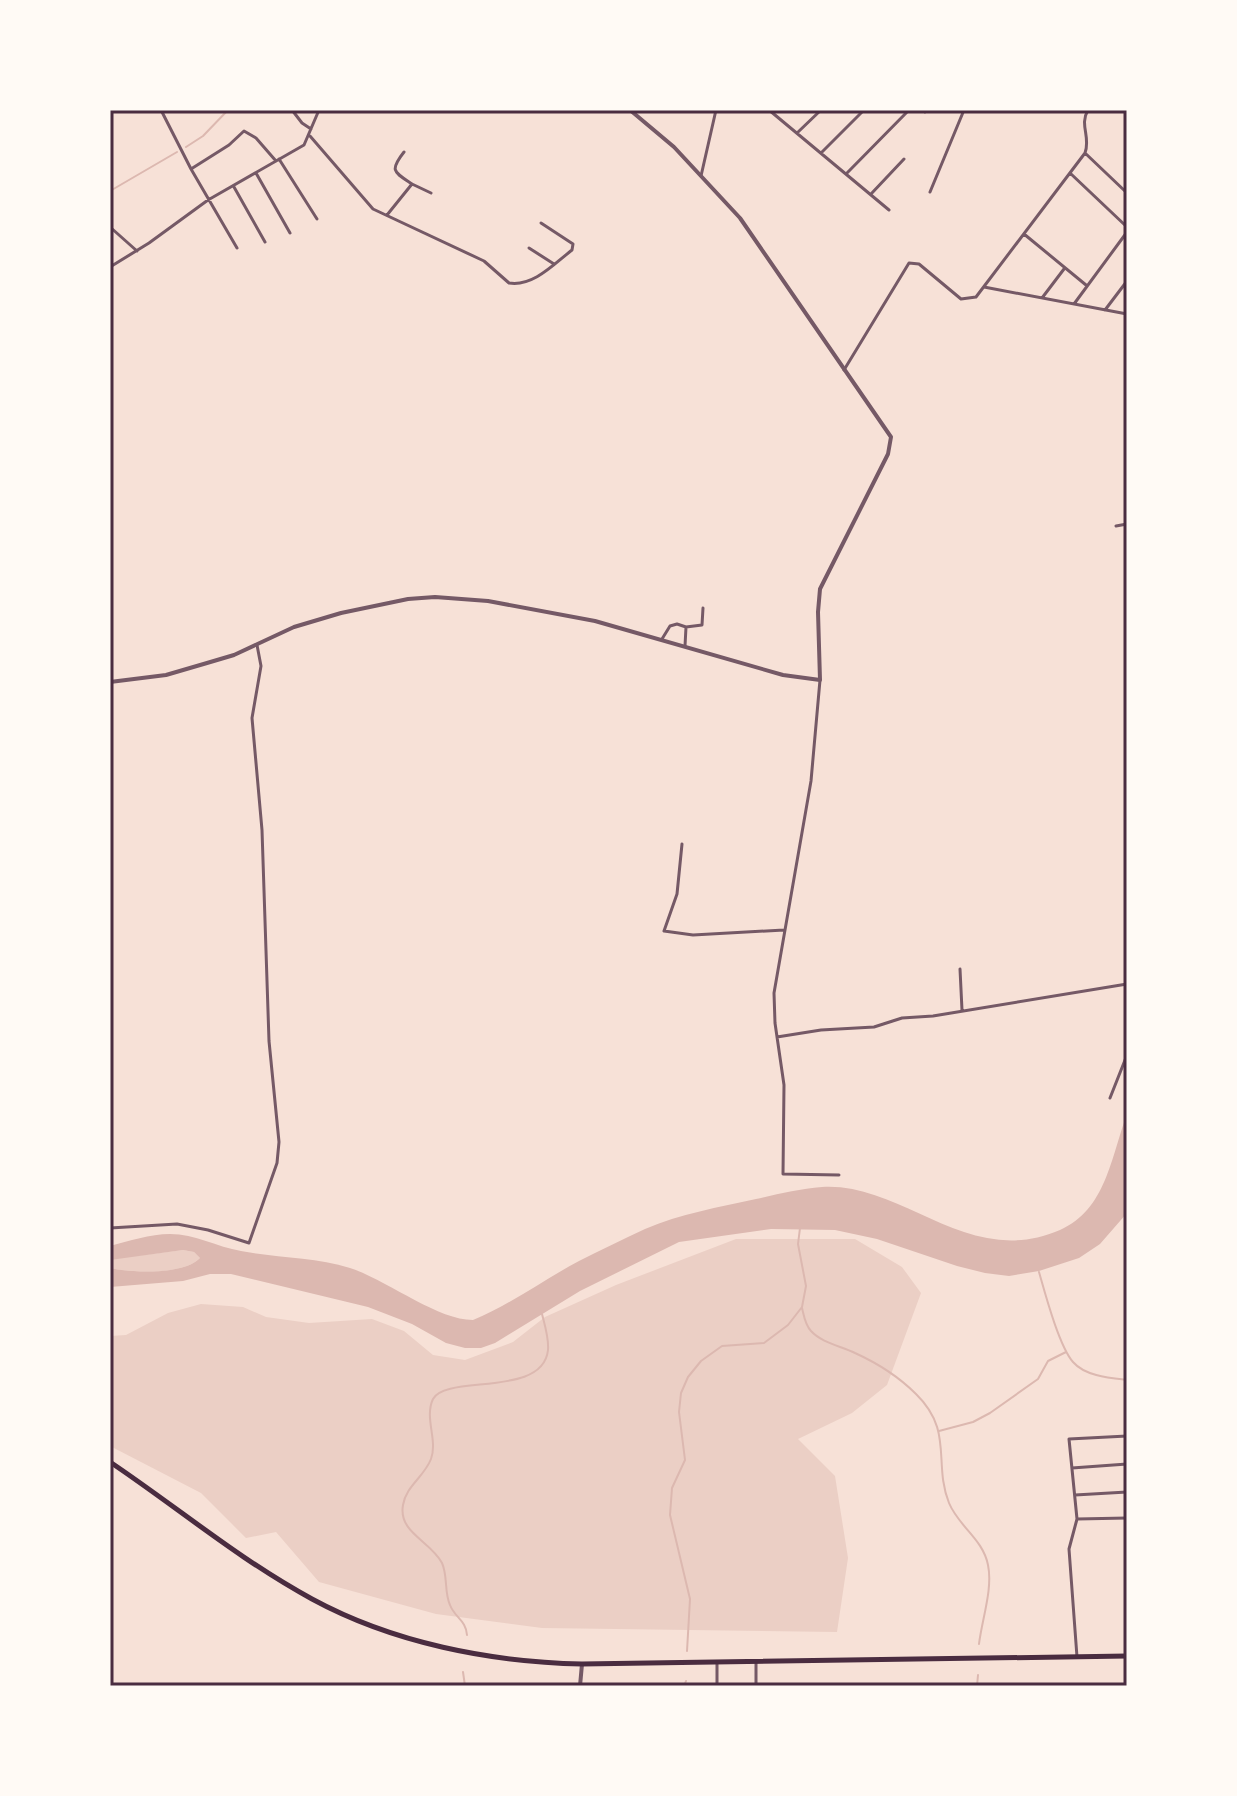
<svg xmlns="http://www.w3.org/2000/svg" width="1237" height="1796" font-family="'Playfair Display',serif">
  <rect width="100%" height="100%" fill="#f7e1d7"/>
  <!-- green -->
  <path fill="#ebcfc5" d="M736 1239H855L902 1267 921 1293 887 1385 852 1413 798 1439 835 1476 848 1558 837 1632 542 1628 436 1614 319 1582 276 1532 246 1538 201 1493 110 1446V1336L126 1335 168 1313 201 1304 243 1307 266 1317 309 1323 372 1319 404 1331 433 1355 465 1360 513 1342 545 1317 616 1285Z
    M183 1250 194 1252 200 1258C184 1275 132 1273 110 1268L111 1259Z"/>
  <!-- water -->
  <path fill="#dcb8b0" d="M1127 1114V1213L1100 1244 1079 1258 1039 1271 1009 1276 985 1273 957 1266 877 1239 835 1230 771 1229 679 1242 580 1291 495 1343 481 1348H465L446 1343 412 1324 368 1307 231 1274H210L183 1281 110 1287V1268C132 1273 184 1275 200 1258L194 1252 183 1250 110 1260V1246C129 1241 150 1234 170 1234 195 1234 217 1247 241 1251 277 1258 315 1257 350 1268 387 1280 437 1320 473 1320 508 1306 545 1279 579 1261 601 1250 623 1239 645 1229 680 1214 719 1207 756 1199 778 1194 799 1189 822 1187 904 1182 968 1270 1060 1230 1106 1210 1111 1157 1127 1114Z"/>
  <g fill="none" stroke-linecap="round" stroke-linejoin="round">
    <!-- stream -->
    <path stroke="#dcb8b0" stroke-width="2" d="M186 147 203 136 228 110
      M110 191 177 152
      M1039 1272C1045 1293 1059 1346 1073 1362 1085 1376 1110 1378 1127 1380
      M802 1308C804 1316 805 1325 811 1331 822 1343 841 1346 855 1353 877 1363 899 1377 916 1394 954 1431 933 1463 949 1503 959 1527 983 1539 988 1565 993 1589 982 1619 979 1644
      M939 1431 973 1422 990 1413 1038 1379 1048 1361 1066 1352
      M467 1635C466 1620 455 1618 450 1605 444 1592 448 1576 442 1563 431 1541 398 1533 403 1505 406 1486 424 1477 431 1459 438 1440 424 1418 433 1399 446 1374 543 1398 548 1350 549 1338 545 1326 542 1314
      M687 1651 690 1599 670 1515 672 1488 685 1460 679 1412 681 1393 688 1377 701 1361 722 1346 764 1343 788 1325 802 1307 806 1286 798 1244 800 1228
      M463 1672 465 1686
      M684 1686 686 1681
      M977 1686 978 1675"/>
    <!-- minor -->
    <path stroke="#755966" stroke-width="3" d="M161 110 191 169 237 248
      M292 110 302 123 311 129
      M769 110 889 210
      M922 110 925 112
      M797 133 821 110
      M310 136 373 209 484 261 509 283C533 287 554 264 572 250L573 244 541 223
      M404 152C389 171 394 172 412 184
      M821 153 864 110
      M1085 153 1127 193
      M279 159 317 219
      M191 169 229 145 244 131 256 138 276 161
      M256 173 290 233
      M847 173 909 110
      M1070 173 1127 227
      M701 176 716 110
      M234 187 265 242
      M930 192 964 110
      M871 194 904 159
      M387 215 412 184 431 193
      M110 227 137 251
      M1024 234 1086 285
      M529 248 554 264
      M110 267 149 243 208 200 304 145 319 110
      M984 287 1127 314
      M1042 298 1064 269
      M1074 304 1127 232
      M1105 310 1127 281
      M844 370 909 263 919 264 961 299 976 297 1085 153C1091 137 1079 125 1088 110
      M1116 526 1127 524
      M662 639 670 626 677 624 686 627
      M685 646 686 627 702 625 703 608
      M820 680 811 781 774 993 775 1023 784 1085 783 1174 839 1175
      M682 844 677 894 664 931 693 935 784 930
      M960 969 962 1010
      M777 1037 821 1030 874 1027 902 1018 933 1016 1127 984
      M1110 1098 1127 1055
      M110 1228 177 1224 208 1230 249 1243 277 1163 279 1142 269 1041 262 830 252 718 261 666 257 645
      M1072 1468 1127 1464
      M1075 1495 1127 1492
      M1077 1519 1127 1518
      M1077 1657 1069 1549 1077 1519 1069 1439 1127 1436
      M717 1686V1662
      M756 1686V1662"/>
    <!-- tertiary -->
    <path stroke="#755966" stroke-width="4" d="M110 682 166 675 207 663 234 655 294 627 341 613 408 599 435 597 488 601 595 621 783 675 820 680 818 612 820 589 888 454 891 437 740 218 674 147 630 110
      M580 1686 582 1664"/>
    <!-- trunk -->
    <path stroke="#4a2c40" stroke-width="5" d="M110 1462C177 1507 240 1560 312 1599 393 1643 490 1662 582 1664L1127 1656"/>
  </g>
  <!-- border -->
  <rect width="1237" height="1796" fill="none" stroke="#fffaf5" stroke-width="224"/>
  <rect x="112" y="112" width="1013" height="1572" fill="none" stroke="#4a2c40" stroke-width="3"/>
</svg>
